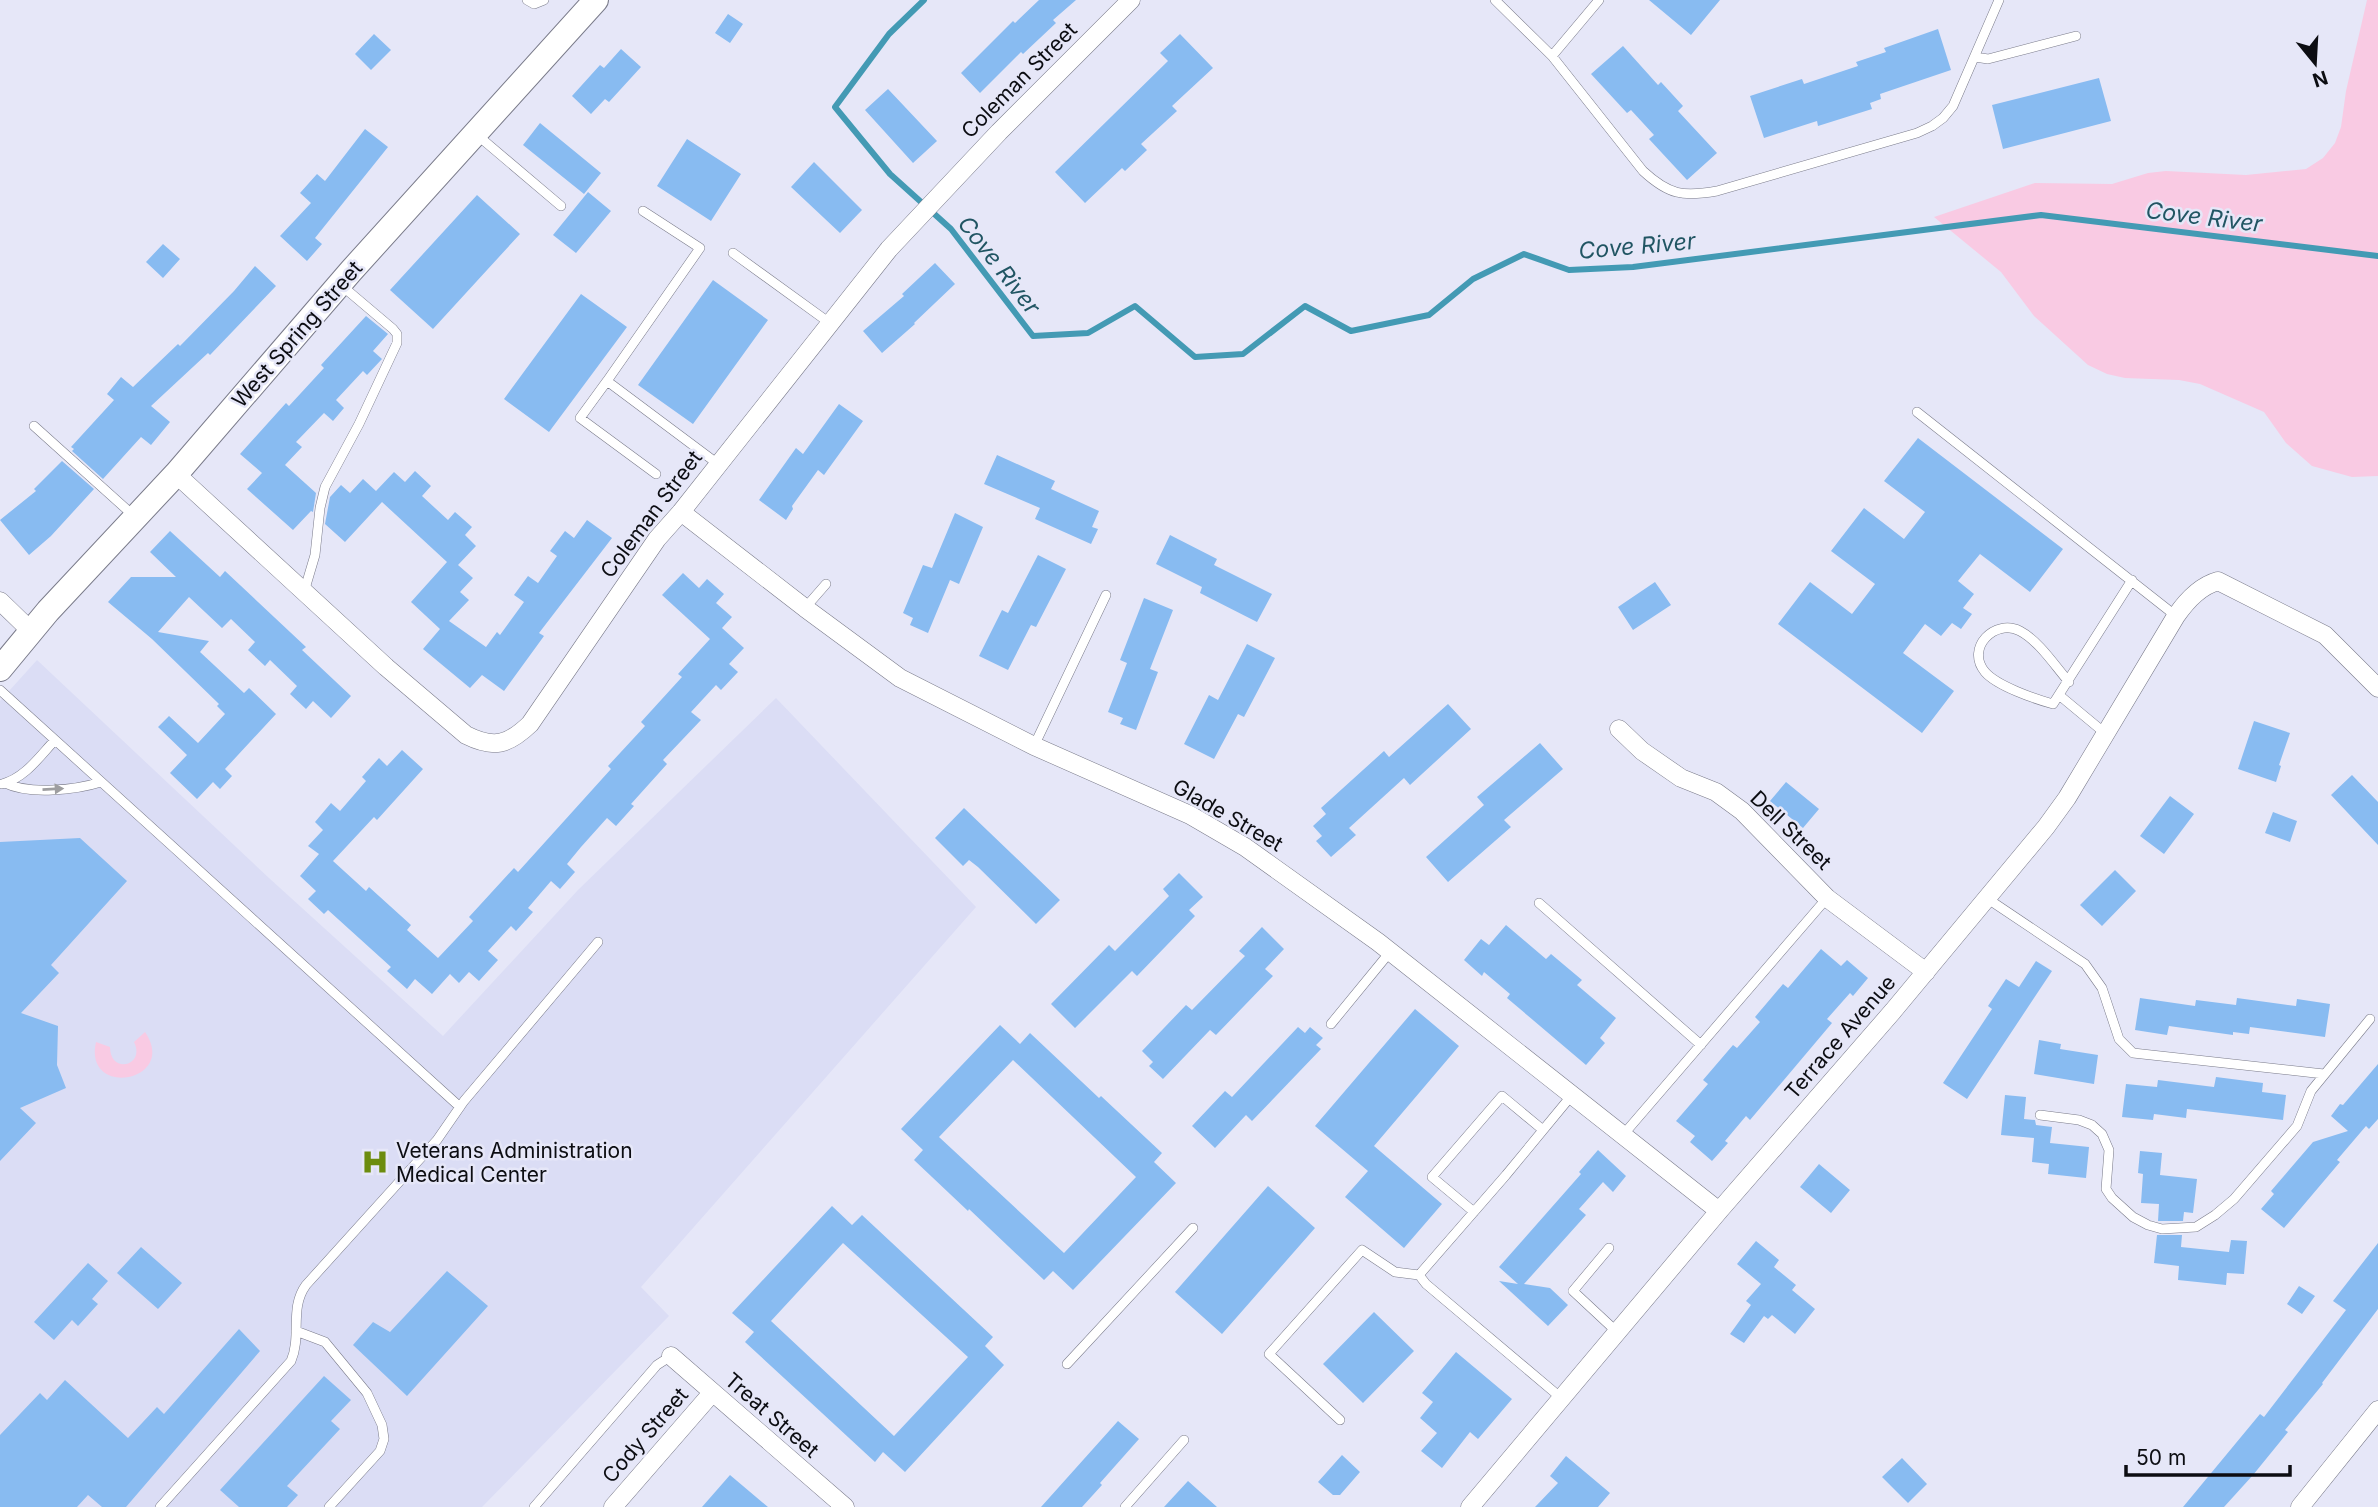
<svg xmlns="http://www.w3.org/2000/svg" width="2378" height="1507" font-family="Inter,sans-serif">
  <rect width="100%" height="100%" fill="#e6e7f8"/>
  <!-- built -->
  <path fill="#dbddf5" d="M37 660 269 878 443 1036 578 890 776 698 976 907 641 1287 669 1316 482 1507H0V701Z"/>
  <!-- green -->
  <path fill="#f9cae3" d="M2367 0H2378V476L2352 477 2312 466 2286 443 2264 412 2200 384 2179 380 2125 378 2107 374 2088 365 2034 316 2001 272 1934 217 2035 183 2112 184 2148 173 2166 171 2246 175 2306 169 2323 158 2335 143 2341 127 2346 91Z
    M145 1032C179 1082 83 1099 96 1042L110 1047C110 1075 146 1066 134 1042Z"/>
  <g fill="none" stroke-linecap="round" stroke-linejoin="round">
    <!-- stream -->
    <path stroke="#439ab4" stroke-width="6" d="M924 0 889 34 835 107 890 174 951 229 1033 336 1088 333 1135 306 1195 357 1243 354 1305 306 1351 331 1429 315 1473 279 1524 254 1569 270 1633 267 2041 215 2378 256"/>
  </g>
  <!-- building -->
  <path fill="#88bbf1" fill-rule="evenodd" d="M1039 0H1076L1053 20 1056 23 1023 54 1021 52 980 93 961 73 1013 21 1015 23Z
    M1649 0H1720L1691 35Z
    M728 14 743 24 730 43 715 33Z
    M1938 29 1951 70 1880 94 1881 99 1870 103 1872 109 1818 126 1817 121 1764 138 1750 96 1802 79 1804 84 1858 66 1856 62 1886 52 1884 48Z
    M374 34 391 50 371 70 355 54Z
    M1180 34 1213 68 1172 106 1177 111 1141 144 1147 150 1125 171 1122 168 1085 203 1055 172 1168 61 1160 53Z
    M1623 46 1658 85 1661 82 1683 106 1678 111 1717 153 1687 180 1649 139 1654 135 1631 110 1627 113 1591 74Z
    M621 49 641 67 609 102 605 99 591 114 572 96 600 65 604 68Z
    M2099 78 2111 121 2003 149 1992 105Z
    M888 89 937 141 913 163 865 110Z
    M540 123 601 173 584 194 523 145Z
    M365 129 388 147 315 238 322 244 307 261 280 236 311 203 300 193 317 174 325 181Z
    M687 139 741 174 711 221 657 186Z
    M814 162 862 210 840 233 791 187Z
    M588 192 611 211 576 253 553 235Z
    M477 195 520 234 433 329 390 290Z
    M163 244 180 259 163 278 146 262Z
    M935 263 955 284 914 323 915 324 882 353 863 331 904 296 902 294Z
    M255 266 276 286 210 355 208 353 151 406 170 422 151 445 141 437 103 479 72 451 74 449 71 447 114 400 107 394 121 377 133 387 178 344 180 346 234 291Z
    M713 280 768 320 693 424 638 385Z
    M581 294 627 327 549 432 504 399Z
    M366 316 388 334 373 351 382 359 367 375 363 371 336 400 344 408 333 421 324 413 296 442 302 447 285 465 316 493 313 512 311 511 293 530 247 489 262 473 240 454 286 403 289 406 324 368 321 365Z
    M839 404 863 421 824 475 818 470 792 506 793 509 786 520 759 500 796 448 803 454Z
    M1918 438 2063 549 2030 592 1980 554 1958 581 1974 594 1963 608 1972 614 1961 629 1952 623 1941 636 1925 624 1903 653 1954 691 1922 733 1778 624 1810 582 1852 614 1875 584 1831 551 1864 508 1904 539 1925 512 1884 481Z
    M997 455 1055 481 1051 489 1099 511 1092 527 1098 529 1091 544 1035 519 1040 508 984 484Z
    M62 461 94 489 51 536 29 555 0 520 36 491 34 489Z
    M415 471 431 486 422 496 448 520 455 512 472 527 465 535 476 546 458 565 473 578 460 592 469 600 449 621 486 647 497 632 500 635 524 602 514 595 528 576 538 583 557 556 550 551 565 531 574 538 587 520 612 538 539 633 544 636 504 691 482 675 470 688 423 649 440 629 411 602 447 562 382 502 345 542 325 524 330 497 341 485 350 493 363 479 376 491 394 472 405 482Z
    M955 513 983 527 959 584 950 580 928 633 910 625 913 618 903 613 923 565 932 568Z
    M170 531 220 577 225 571 306 647 302 650 351 696 331 718 313 701 306 709 290 694 297 686 270 660 265 666 248 650 255 642 231 619 222 628 189 597 158 632 209 641 200 652 244 693 249 688 276 714 225 769 232 776 220 789 213 782 197 799 170 773 187 755 158 727 169 716 198 743 225 714 217 706 219 704 152 639 108 602 131 577H176L150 552Z
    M1170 535 1217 559 1214 565 1272 594 1257 622 1200 593 1202 587 1156 564Z
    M1038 555 1066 569 1036 627 1031 625 1008 670 979 656 1002 610 1008 613Z
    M683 573 699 588 707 579 724 594 716 603 732 617 722 628 744 648 729 664 738 672 721 690 716 685 691 712 701 720 663 760 667 764 631 804 634 806 616 826 607 818 581 847 567 864 575 872 560 889 551 881 528 908 533 912 516 931 511 926 488 951 498 960 479 981 469 972 459 983 450 974 432 994 415 979 407 989 387 971 391 967 328 910 324 914 308 899 316 891 300 876 319 854 308 846 323 830 315 822 331 803 340 811 366 781 362 777 379 758 387 766 402 750 423 769 377 820 374 817 333 861 366 891 369 887 411 925 407 930 438 958 473 921 469 917 514 868 518 872 611 769 608 766 645 726 641 722 682 677 678 674 710 639 662 595Z
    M1655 582 1671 605 1633 630 1618 607Z
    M1144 598 1173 610 1150 669 1158 672 1136 730 1120 724 1123 718 1108 712 1127 663 1120 660Z
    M1247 644 1275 658 1244 717 1238 714 1214 759 1184 744 1209 695 1218 700Z
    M1448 704 1471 729 1410 785 1404 778 1349 828 1356 835 1331 857 1316 841 1322 836 1313 826 1326 814 1321 808 1384 751 1389 757Z
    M2254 721 2290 733 2279 765 2281 766 2276 782 2238 769Z
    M1540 743 1563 769 1504 820 1511 827 1448 882 1426 857 1484 805 1477 797Z
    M2352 775 2378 802V845L2331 795Z
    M1786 782 1819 809 1803 828 1770 801Z
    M2170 796 2194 814 2164 854 2140 836Z
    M964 808 1060 900 1036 924 978 867 969 860 963 866 935 838Z
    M2273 812 2297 821 2290 842 2265 833Z
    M80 838 127 881 51 965 59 973 21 1013 58 1026 57 1065 66 1088 20 1108 36 1123 0 1161V842Z
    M2115 870 2136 891 2102 926 2080 905Z
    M1179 873 1203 897 1189 910 1195 916 1137 976 1132 971 1075 1028 1051 1004 1109 945 1115 951 1169 896 1163 889Z
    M1506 925 1546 959 1551 954 1582 980 1577 985 1616 1018 1600 1038 1605 1043 1586 1065 1507 998 1510 994 1484 972 1482 976 1464 960 1481 939 1489 945Z
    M1262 927 1284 949 1265 969 1273 976 1216 1035 1210 1030 1163 1079 1149 1066 1153 1062 1142 1051 1186 1005 1192 1010 1245 956 1239 951Z
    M1821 949 1841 966 1847 960 1868 978 1853 996 1850 993 1827 1019 1832 1023 1750 1120 1746 1116 1725 1141 1728 1143 1712 1161 1690 1142 1695 1136 1676 1121 1708 1084 1703 1080 1733 1045 1737 1048 1760 1022 1755 1017 1783 984 1788 988Z
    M2036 961 2052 971 1967 1099 1943 1083 1992 1009 1988 1006 2006 979 2019 987Z
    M2140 998 2195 1006 2196 1000 2236 1005 2237 998 2296 1006 2297 999 2330 1004 2325 1037 2250 1027 2249 1034 2233 1032V1035L2169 1026 2167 1035 2135 1030Z
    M1415 1009 1459 1046 1374 1146 1442 1204 1404 1248 1345 1197 1368 1171 1315 1126Z
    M1000 1025 1020 1044 1030 1033 1099 1098 1101 1096 1162 1153 1154 1162 1176 1183 1073 1290 1053 1271 1044 1280 969 1209 968 1211 914 1160 923 1150 901 1129ZM1013 1060 1136 1177 1064 1253 939 1137Z
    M1298 1027 1305 1033 1310 1027 1323 1038 1316 1045 1321 1049 1252 1121 1246 1115 1215 1148 1192 1126 1225 1091 1232 1097Z
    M2039 1040 2061 1044 2060 1049 2098 1055 2094 1084 2034 1074Z
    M2378 1064V1119L2369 1129 2366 1126 2337 1160 2340 1162 2284 1228 2261 1209 2274 1194 2271 1191 2313 1142 2348 1131 2331 1116 2340 1104 2343 1105Z
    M2216 1077 2263 1083 2262 1092 2286 1095 2283 1120 2187 1109 2186 1118 2154 1114 2153 1120 2122 1117 2126 1084 2157 1087 2158 1080 2214 1087Z
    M2005 1095 2026 1097 2024 1119 2035 1120 2036 1125 2052 1127 2050 1143 2089 1147 2086 1178 2048 1174 2049 1164 2032 1162 2034 1138 2001 1135Z
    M1598 1150 1626 1176 1613 1192 1603 1182 1579 1209 1586 1215 1524 1284 1550 1288 1568 1305 1548 1326 1499 1281 1518 1284 1499 1267 1581 1174 1579 1172Z
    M2140 1151 2162 1153 2160 1175 2197 1179 2193 1213 2184 1212 2183 1221H2158L2159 1204 2141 1203 2143 1174 2138 1173Z
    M1819 1164 1850 1190 1831 1213 1800 1187Z
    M1268 1186 1315 1228 1222 1334 1175 1292Z
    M832 1206 852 1225 862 1215 993 1337 985 1346 1004 1365 905 1472 883 1452 875 1462 822 1413 745 1342 754 1332 732 1313ZM843 1243 968 1357 894 1436 771 1321Z
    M2157 1235H2182L2181 1247 2229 1252 2231 1240 2247 1241 2244 1274 2227 1273 2226 1285 2178 1280 2179 1266 2154 1263Z
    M1756 1241 1779 1260 1774 1267 1796 1285 1792 1290 1815 1309 1795 1334 1772 1315 1768 1319 1764 1316 1744 1343 1730 1334 1751 1305 1746 1301 1761 1284 1737 1264Z
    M2378 1243V1309L2322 1383 2323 1384 2285 1430 2288 1432 2253 1475 2224 1507H2183L2260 1414 2264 1417 2346 1310 2333 1301Z
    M141 1247 182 1283 158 1309 117 1273Z
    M88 1263 108 1281 92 1299 98 1304 78 1326 72 1320 54 1340 34 1322Z
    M447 1271 488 1306 407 1396 353 1345 373 1322 390 1332Z
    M2299 1286 2315 1296 2302 1314 2287 1304Z
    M1374 1312 1414 1351 1363 1403 1323 1364Z
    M239 1329 260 1351 126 1507H102L88 1495 77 1507H0V1435L40 1393 47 1400 65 1380 128 1438 157 1407 164 1414Z
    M1456 1352 1512 1399 1478 1439 1470 1432 1442 1468 1421 1451 1437 1433 1420 1418 1433 1402 1422 1393Z
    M324 1376 351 1400 331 1421 340 1429 287 1486 298 1495 287 1507H239L220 1490Z
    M1118 1421 1139 1439 1100 1483 1102 1485 1082 1507H1041Z
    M1342 1455 1360 1472 1340 1495H1333L1318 1482Z
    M1566 1456 1610 1493 1598 1507H1535L1558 1483 1550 1476Z
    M1902 1458 1927 1484 1908 1503 1882 1477Z
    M730 1475 768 1507H702Z
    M1188 1481 1217 1507H1164Z"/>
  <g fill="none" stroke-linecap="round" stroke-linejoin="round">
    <defs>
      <path id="service" d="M527 0 534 4 544 0
        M1495 0 1552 56 1599 0
        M1552 56 1643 171C1669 195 1683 197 1717 191L1917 133 1932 126 1943 118 1953 106 1999 0
        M1975 57 1988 59 2076 36
        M476 134 561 206
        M643 211 700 248 607 381 718 464
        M733 253 831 324
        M607 381 580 418 656 474
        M1917 412 2176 616
        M34 426 134 516
        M304 592 315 555 320 508 325 487 359 424 397 343V334L393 329 341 285
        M805 608 826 584
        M2069 682C2055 666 2039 641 2020 631 1995 618 1965 648 1985 672 1997 686 2035 699 2053 704L2132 580
        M0 690 460 1107
        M2059 695 2106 734
        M1034 746 1106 595
        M5 783C29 795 76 790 101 782
        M2 784C25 778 39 757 55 740
        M1988 899 2085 964 2102 988 2119 1039 2133 1053 2324 1074
        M1539 903 1701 1045
        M1331 1024 1390 952
        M2040 1115 2079 1120 2092 1125 2102 1134 2109 1150 2106 1189 2112 1198 2133 1217 2148 1225 2162 1229 2196 1227 2215 1215 2234 1199 2297 1126 2311 1091 2370 1019
        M1623 1135 1827 898
        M1474 1212 1432 1177 1502 1096 1543 1130
        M1609 1248 1573 1291 1617 1332
        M1419 1275 1506 1175 1572 1095
        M296 1331 325 1342 367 1393 382 1425 384 1439 380 1451 329 1507
        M1067 1364 1193 1228
        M1340 1420 1269 1354 1362 1250 1395 1272 1419 1275 1426 1284 1560 1397
        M160 1507 291 1361C302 1336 289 1308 306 1285L437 1140 464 1101 598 942
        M534 1507 657 1365 671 1356
        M1125 1507 1184 1440"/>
      <path id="minor" d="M176 474 386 667 466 735C494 749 508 745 530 724L657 539 681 512 889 249 999 132 1131 0
        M681 512 805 608 900 678 1034 746 1190 815 1245 847 1378 942 1719 1211
        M0 601 31 631
        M1619 729 1642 751 1681 778 1716 792 1742 811 1827 898 1926 972
        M671 1356 845 1507
        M613 1507 712 1393
        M1470 1507 1719 1211 1893 1011 2046 827 2067 798 2176 616C2187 600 2200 586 2218 581L2325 635 2378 688
        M2300 1507 2378 1410"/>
      <path id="secondary" d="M0 669 48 611 176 474 351 271 596 0"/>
    </defs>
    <!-- service casing -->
    <use href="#service" stroke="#7a7b8a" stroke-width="10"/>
    <!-- minor casing -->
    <use href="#minor" stroke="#7a7b8a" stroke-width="19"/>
    <!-- secondary casing -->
    <use href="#secondary" stroke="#7a7b8a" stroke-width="26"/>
    <!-- service -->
    <use href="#service" stroke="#fff" stroke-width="9"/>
    <!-- minor -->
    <use href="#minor" stroke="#fff" stroke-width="18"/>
    <!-- secondary -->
    <use href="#secondary" stroke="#fff" stroke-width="24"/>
  </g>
  <!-- one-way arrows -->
  <defs><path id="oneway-solid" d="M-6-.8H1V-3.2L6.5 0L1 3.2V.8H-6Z" transform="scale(1.75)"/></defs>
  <use fill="#9e9ea0" href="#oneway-solid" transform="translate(53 789) rotate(-3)"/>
  <!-- icons -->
  <defs>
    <symbol id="hospital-bare" viewBox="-9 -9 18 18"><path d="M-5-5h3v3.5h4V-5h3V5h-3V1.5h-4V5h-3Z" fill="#6c8c0e" stroke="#e6e7f8" stroke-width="2.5" paint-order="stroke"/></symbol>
  </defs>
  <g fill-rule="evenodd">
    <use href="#hospital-bare" x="356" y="1143" width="38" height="38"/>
  </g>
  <g text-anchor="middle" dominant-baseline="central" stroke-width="5" stroke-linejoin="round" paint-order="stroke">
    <!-- street labels -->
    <g font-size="21" fill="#0c0d12" stroke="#e6e7f8">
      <text transform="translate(1019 80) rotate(-45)">Coleman Street</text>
      <text transform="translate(297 334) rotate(-49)">West Spring Street</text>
      <text transform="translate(651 514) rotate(-53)">Coleman Street</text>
      <text transform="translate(1228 815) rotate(30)">Glade Street</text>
      <text transform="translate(1791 830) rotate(44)">Dell Street</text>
      <text transform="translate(1840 1037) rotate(-49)">Terrace Avenue</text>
      <text transform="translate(772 1415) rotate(41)">Treat Street</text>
      <text transform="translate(645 1435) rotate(-49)">Cody Street</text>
    </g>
    <!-- poi labels -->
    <g font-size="21" fill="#0c0d12" stroke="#e6e7f8" text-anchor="start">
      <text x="396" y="1150">Veterans Administration<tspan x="396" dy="24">Medical Center</tspan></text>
    </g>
    <!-- water labels -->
    <g font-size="23" font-style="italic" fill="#215563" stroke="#e6e7f8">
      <text transform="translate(2204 217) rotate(7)">Cove River</text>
      <text transform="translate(1637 246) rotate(-5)">Cove River</text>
      <text transform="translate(999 265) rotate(52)">Cove River</text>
    </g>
  </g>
  <!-- north arrow -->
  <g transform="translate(2315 63) rotate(162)" stroke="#e6e7f8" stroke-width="5" paint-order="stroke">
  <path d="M0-5L12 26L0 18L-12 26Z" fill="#0c0d12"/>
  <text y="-10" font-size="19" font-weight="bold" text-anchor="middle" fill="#0c0d12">N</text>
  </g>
  <!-- scale -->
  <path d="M2126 1465v10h164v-10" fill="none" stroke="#0c0d12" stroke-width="3.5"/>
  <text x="2136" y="1465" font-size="21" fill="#0c0d12" stroke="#e6e7f8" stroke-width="5" paint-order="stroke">50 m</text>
</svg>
